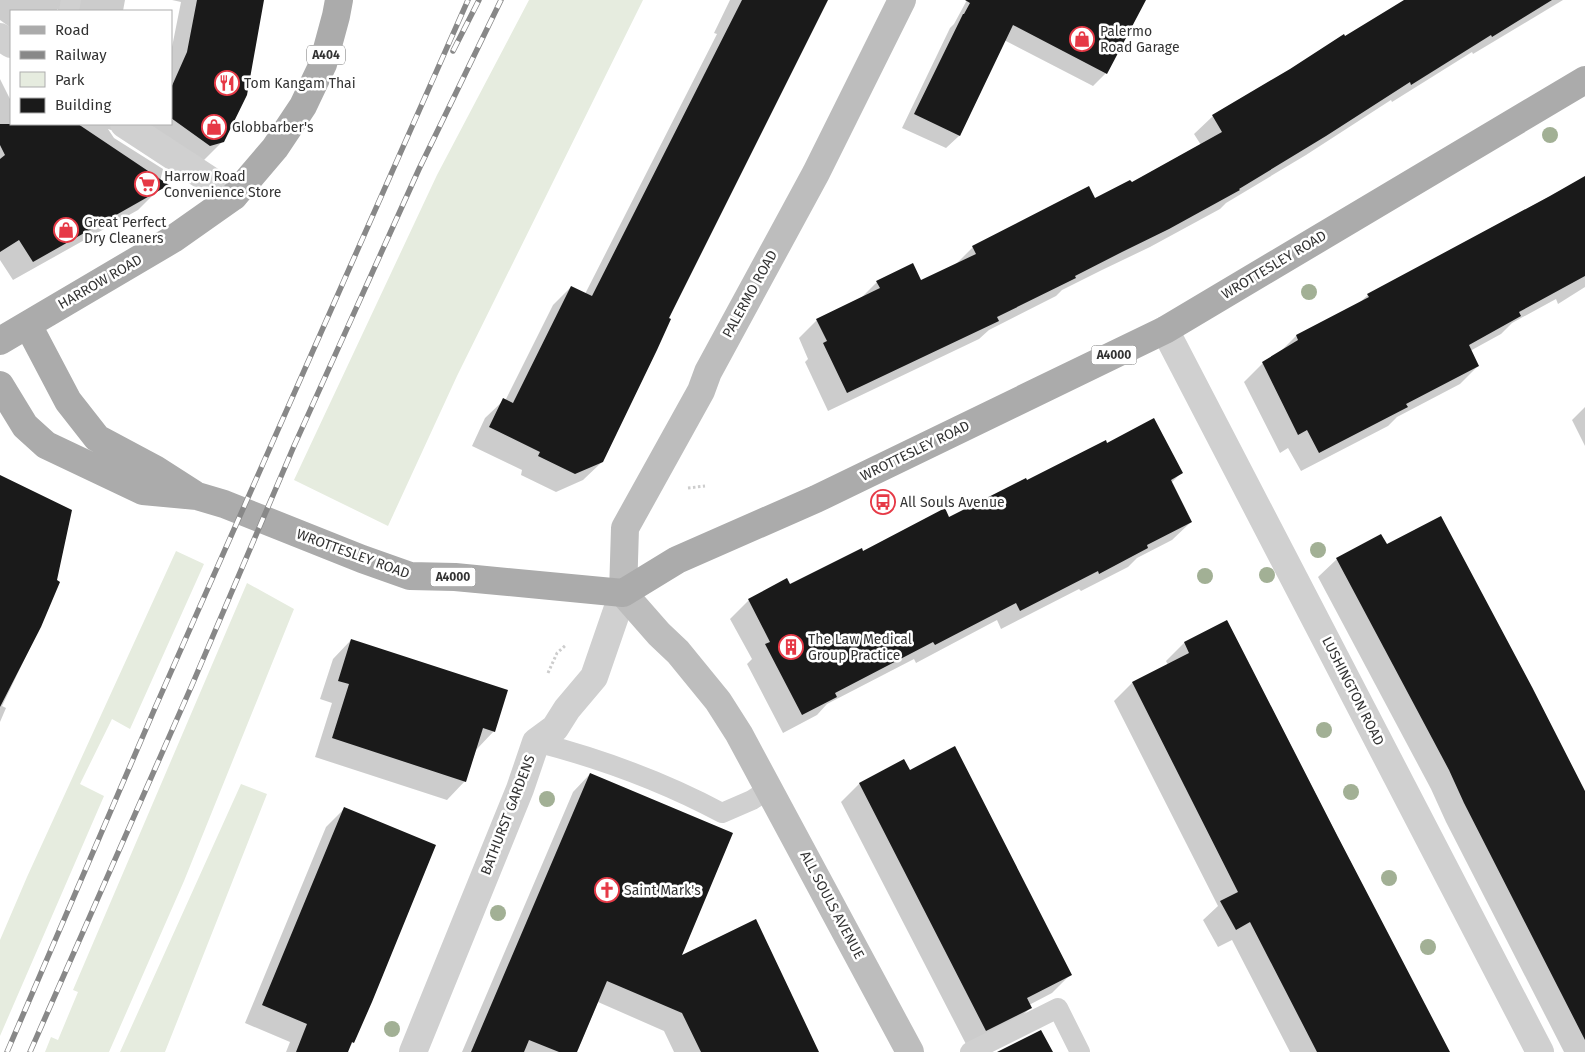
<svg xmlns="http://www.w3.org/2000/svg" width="1585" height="1052" font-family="'Fira Sans',sans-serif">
  <rect width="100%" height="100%" fill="#fff"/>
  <!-- green -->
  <path fill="#e6ecdf" d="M529 0H643L457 376 388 526 294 480 437 175Z
    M176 551 204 564 130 729 112 719 80 784 104 796 0 1036V940L27 877Z
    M247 583 294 609 184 881 109 1052H45L51 1037 58 1040 78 992 73 990Z
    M241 784 267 794 165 1052H120Z"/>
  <!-- shadow -->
  <path fill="#0003" d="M0 0H125L123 11H60L57 9V11H11V28L0 20Z
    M172 0H262L223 141 203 161 108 129 114 138 163 169 158 190 138 210 13 280 0 260V79L11 101V124H48L52 131 59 124H171V52L181 2Z
    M730 0H827L685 284 602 462 583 480 556 492 521 475 522 470 472 446 485 418 504 400 505 401 553 305 571 287 585 294 717 34 714 33Z
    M967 0H1144L1106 73 1093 86 1004 40 959 136 946 148 902 128 950 28 954 24Z
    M1405 0H1563L1473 54 1472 52 1392 102 1391 100 1306 155 1226 203 1220 209 1150 247 1102 270 1062 290 1056 296 989 330 979 339 828 411 805 362 808 359 799 338 817 320 860 299 877 282H920L955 265 973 247 1131 184 1201 145 1194 134 1213 116 1345 38Z
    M1585 177V287L1558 304 1556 299 1512 323 1501 334 1470 351 1478 366 1460 384 1397 417 1388 426 1301 471 1288 448 1280 453 1244 382 1263 363 1279 353 1296 336 1359 303 1368 295Z
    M1585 407V446L1572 420Z
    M1107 445 1181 473 1171 483 1191 522 1172 540 1137 558 1128 567 1081 591 1079 589 1001 629 997 620 916 663 914 659 827 704 817 715 783 733 747 664 752 659 730 619 749 600 787 580 790 586 863 552 949 519Z
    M0 483 40 627 2 706 6 708 0 722Z
    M1387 546 1585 793V1052H1564L1446 822 1431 789 1318 577 1337 559Z
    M1227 621 1448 1052H1290L1232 940 1218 947 1203 920 1218 906 1114 701 1132 683 1168 665 1166 661 1184 643Z
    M351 640 494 731 476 750 465 781 447 800 315 757 332 703 320 699 333 659Z
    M909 771 1071 974 1052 993 1029 1005 1031 1007 1012 1026 968 1048 841 802 859 784Z
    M590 774 679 957 818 1052H674L664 1031 598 1002 577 1052H462L573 792Z
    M344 809 353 1042 347 1052H286L290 1042 245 1023 326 827Z"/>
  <!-- building -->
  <path fill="#1a1a1a" d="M197 0H264L247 95 224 142 210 146 171 118V88L187 52Z
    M742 0H828L669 318 671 319 657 350 603 462 575 474 538 456 540 452 489 427 503 398 513 403 571 286 592 296Z
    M965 0H1146L1107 74 1013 25 960 136 914 114 963 14H964L970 3Z
    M1404 0H1552L1492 37 1491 35 1411 85 1410 82 1326 136 1239 189 1240 190 1169 229 1122 252 1075 276 1076 278 997 317 999 321 847 393 823 343 827 341 816 319 880 288 876 281 913 263 921 280 976 254 972 246 1089 186 1095 198 1130 180 1132 182 1222 132 1212 115 1290 69 1344 34 1345 36Z
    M0 124H78L169 185 33 262 19 240 0 252V159L5 155 0 145Z
    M1585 176V276L1519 312 1521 316 1469 345 1479 366 1406 404 1408 407 1319 453 1307 430 1298 435 1262 362 1298 340 1296 335 1369 297 1367 294 1550 196Z
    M1154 418 1183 473 1171 480 1192 522 1147 545 1148 548 1099 574 1098 571 1020 611 1016 603 935 645 933 642 835 693 837 697 802 715 765 644 770 642 748 599 787 578 790 584 862 548 863 551 945 508 949 517 1026 478 1027 480 1106 440 1107 443Z
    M0 475 72 510 57 580 60 582 41 627 0 707Z
    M1441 516 1532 687 1585 791V1040L1464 803 1449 770 1336 558 1381 534 1387 544Z
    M1227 620 1338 837 1450 1052H1317L1250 922 1236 930 1220 901 1238 892 1132 682 1189 653 1184 642Z
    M351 639 508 690 495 732 483 728 466 782 332 738 349 684 338 681Z
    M955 746 1072 975 1027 998 1032 1008 986 1031 859 783 904 759 910 770Z
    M590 773 733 833 682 955 756 919 819 1052H701L682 1013 607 981 577 1052H559L529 1040 524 1052H471Z
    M344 807 436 845 372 1002 354 1043 352 1042 348 1052H296L307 1024 262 1005Z
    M1041 1030 1053 1052H997Z"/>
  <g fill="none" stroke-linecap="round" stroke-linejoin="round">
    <!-- path -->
    <path stroke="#cdcdcd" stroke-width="3" stroke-dasharray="2.5 2.5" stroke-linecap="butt" d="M688 488 705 486
      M548 673 557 653 566 645"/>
    <!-- lane -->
    <path stroke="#d0d0d0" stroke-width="20" d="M69 11 71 0
      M536 742C602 759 662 781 722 813L752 800 769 789
      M970 1052 1058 1008 1080 1052"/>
    <!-- street -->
    <path stroke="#d0d0d0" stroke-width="28" d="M0 37 11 44
      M124 124 234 196
      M1165 330 1540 1052
      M413 1052 520 789 536 742 555 728 567 709 594 677 623 593"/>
    <!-- secondary -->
    <path stroke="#bdbdbd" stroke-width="28" d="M902 0 816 173 708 372 701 391 625 528 623 593 659 634 678 652 718 701 739 734 910 1052"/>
    <!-- primary -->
    <path stroke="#ababab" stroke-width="28" d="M28 325 68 401 97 438 155 469 194 494
      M0 341 173 239 234 196 275 148 303 106 323 64 336 16 339 0
      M0 385 25 426 46 445 143 491 197 496 224 504 362 559 410 576 455 577 623 593 677 560 816 499 1165 330 1585 80"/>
    <defs>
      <path id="rail" d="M453 51 479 0
        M7 1052 155 708 468 0
        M30 1052 192 685 294 446 419 169 501 0"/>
    </defs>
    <!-- rail casing -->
    <use href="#rail" stroke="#888" stroke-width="5.5"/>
    <!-- rail -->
    <use href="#rail" stroke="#fff" stroke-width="4" stroke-dasharray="11" stroke-linecap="butt"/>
  </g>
  <!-- trees -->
  <g fill="#a2b095">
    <circle cx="1550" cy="135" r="8"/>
    <circle cx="1309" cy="292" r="8"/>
    <circle cx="1318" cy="550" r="8"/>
    <circle cx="1267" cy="575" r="8"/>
    <circle cx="1205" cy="576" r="8"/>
    <circle cx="1324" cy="730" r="8"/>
    <circle cx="1351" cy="792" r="8"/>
    <circle cx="547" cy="799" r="8"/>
    <circle cx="1389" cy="878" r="8"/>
    <circle cx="498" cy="913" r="8"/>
    <circle cx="1428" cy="947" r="8"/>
    <circle cx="392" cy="1029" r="8"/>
  </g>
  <!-- icons -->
  <defs>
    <symbol id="shop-ring" viewBox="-11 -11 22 22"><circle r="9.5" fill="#fff" stroke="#e63946" stroke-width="1.5"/><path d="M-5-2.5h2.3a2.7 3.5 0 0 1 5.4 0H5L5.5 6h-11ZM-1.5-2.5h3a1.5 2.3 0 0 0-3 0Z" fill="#e63946"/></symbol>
    <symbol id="restaurant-ring" viewBox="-11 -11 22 22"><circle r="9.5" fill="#fff" stroke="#e63946" stroke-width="1.5"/><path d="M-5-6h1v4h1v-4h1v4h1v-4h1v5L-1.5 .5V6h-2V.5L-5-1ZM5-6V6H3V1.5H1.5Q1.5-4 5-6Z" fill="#e63946"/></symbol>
    <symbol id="supermarket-ring" viewBox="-11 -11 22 22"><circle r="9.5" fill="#fff" stroke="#e63946" stroke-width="1.5"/><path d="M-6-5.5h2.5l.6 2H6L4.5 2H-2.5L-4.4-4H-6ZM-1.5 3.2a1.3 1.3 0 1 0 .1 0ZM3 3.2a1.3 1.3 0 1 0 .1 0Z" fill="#e63946"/></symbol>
    <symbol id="bus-ring" viewBox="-11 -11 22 22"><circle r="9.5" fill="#fff" stroke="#e63946" stroke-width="1.5"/><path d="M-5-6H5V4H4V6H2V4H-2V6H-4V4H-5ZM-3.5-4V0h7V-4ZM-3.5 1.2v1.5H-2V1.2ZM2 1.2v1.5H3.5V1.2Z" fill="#e63946"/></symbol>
    <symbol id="building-ring" viewBox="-11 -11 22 22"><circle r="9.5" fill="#fff" stroke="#e63946" stroke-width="1.5"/><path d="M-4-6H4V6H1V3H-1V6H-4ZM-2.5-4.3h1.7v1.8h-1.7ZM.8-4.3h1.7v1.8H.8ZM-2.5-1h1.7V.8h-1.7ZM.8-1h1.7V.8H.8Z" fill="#e63946"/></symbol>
    <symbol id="church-ring" viewBox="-11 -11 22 22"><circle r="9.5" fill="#fff" stroke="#e63946" stroke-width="1.5"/><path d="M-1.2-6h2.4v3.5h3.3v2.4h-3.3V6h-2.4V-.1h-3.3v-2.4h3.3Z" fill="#e63946"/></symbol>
  </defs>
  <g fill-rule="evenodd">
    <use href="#shop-ring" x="1068" y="25" width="28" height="28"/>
    <use href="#restaurant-ring" x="213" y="69" width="28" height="28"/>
    <use href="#shop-ring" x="200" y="113" width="28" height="28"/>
    <use href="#supermarket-ring" x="133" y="170" width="28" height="28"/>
    <use href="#shop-ring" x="52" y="216" width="28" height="28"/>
    <use href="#bus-ring" x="869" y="488" width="28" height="28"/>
    <use href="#building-ring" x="777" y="633" width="28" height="28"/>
    <use href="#church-ring" x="593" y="876" width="28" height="28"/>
  </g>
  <g text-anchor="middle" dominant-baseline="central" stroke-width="5" stroke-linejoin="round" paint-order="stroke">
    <!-- shield labels -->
    <g fill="#fff" stroke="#707070" stroke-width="1">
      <rect x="307" y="45.5" width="38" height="19" rx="4"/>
      <rect x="1091.5" y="345.5" width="45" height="19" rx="4"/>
      <rect x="430.5" y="567.5" width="45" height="19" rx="4"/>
    </g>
    <g font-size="12" font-weight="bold" fill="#333">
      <text x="326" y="55">A404</text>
      <text x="1114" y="355">A4000</text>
      <text x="453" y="577">A4000</text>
    </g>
    <!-- poi labels -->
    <g font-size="14" fill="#333" stroke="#fff" text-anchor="start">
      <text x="1100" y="31">Palermo<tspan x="1100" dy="16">Road Garage</tspan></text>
      <text x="244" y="83">Tom Kangam Thai</text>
      <text x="232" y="127">Globbarber's</text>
      <text x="164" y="176">Harrow Road<tspan x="164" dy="16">Convenience Store</tspan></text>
      <text x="84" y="222">Great Perfect<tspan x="84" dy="16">Dry Cleaners</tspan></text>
      <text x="900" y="502">All Souls Avenue</text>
      <text x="808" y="639">The Law Medical<tspan x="808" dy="16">Group Practice</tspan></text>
      <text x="624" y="890">Saint Mark's</text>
    </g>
    <!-- street labels -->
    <g font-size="14" fill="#333" stroke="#fff">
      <text transform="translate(1274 265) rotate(-31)">WROTTESLEY ROAD</text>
      <text transform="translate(100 282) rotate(-30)">HARROW ROAD</text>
      <text transform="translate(750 294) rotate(-61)">PALERMO ROAD</text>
      <text transform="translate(915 451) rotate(-26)">WROTTESLEY ROAD</text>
      <text transform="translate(353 554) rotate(20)">WROTTESLEY ROAD</text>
      <text transform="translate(1353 691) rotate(63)">LUSHINGTON ROAD</text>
      <text transform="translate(508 815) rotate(-69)">BATHURST GARDENS</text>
      <text transform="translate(832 905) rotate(62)">ALL SOULS AVENUE</text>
    </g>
  </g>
  <!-- legend -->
  <rect x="10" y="10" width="162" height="115" fill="#ffffff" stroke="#adadad"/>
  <rect x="20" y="26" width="25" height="8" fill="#ababab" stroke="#adadad"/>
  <text x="55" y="35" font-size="15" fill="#333333">Road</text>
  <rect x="20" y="51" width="25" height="8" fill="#888888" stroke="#adadad"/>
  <text x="55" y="60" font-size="15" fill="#333333">Railway</text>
  <rect x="20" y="72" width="25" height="15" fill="#e6ecdf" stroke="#adadad"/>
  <text x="55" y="85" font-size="15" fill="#333333">Park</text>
  <rect x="20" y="98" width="25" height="15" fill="#1a1a1a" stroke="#adadad"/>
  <text x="55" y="110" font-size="15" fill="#333333">Building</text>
</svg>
